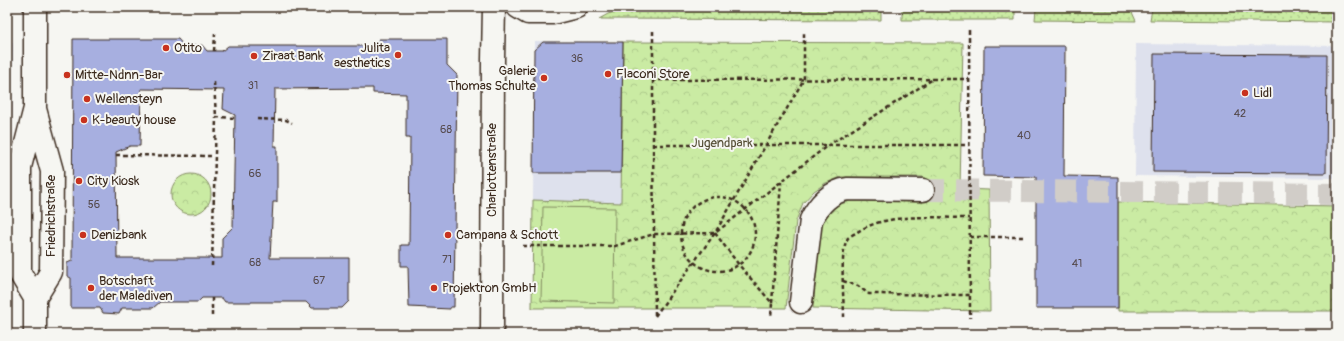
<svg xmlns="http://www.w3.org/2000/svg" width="1344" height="341" font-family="Pangolin,sans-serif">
  <defs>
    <pattern id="grass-dots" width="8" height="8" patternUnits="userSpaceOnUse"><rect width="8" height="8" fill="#caeba3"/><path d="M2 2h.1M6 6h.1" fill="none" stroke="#aeca8c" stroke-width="1.8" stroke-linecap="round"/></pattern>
    <pattern id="forest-crowns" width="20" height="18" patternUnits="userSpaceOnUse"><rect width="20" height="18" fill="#caeba3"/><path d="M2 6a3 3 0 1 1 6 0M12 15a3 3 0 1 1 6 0" fill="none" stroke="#aeca8c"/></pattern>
  </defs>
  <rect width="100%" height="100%" fill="#f6f6f2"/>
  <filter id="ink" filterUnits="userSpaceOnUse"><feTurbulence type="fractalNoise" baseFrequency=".025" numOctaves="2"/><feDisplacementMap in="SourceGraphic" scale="8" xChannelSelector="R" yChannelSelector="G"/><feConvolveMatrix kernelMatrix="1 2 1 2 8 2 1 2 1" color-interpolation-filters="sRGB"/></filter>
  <g filter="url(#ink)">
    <!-- built -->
    <path fill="#dee1ed" d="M7 30 11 37 13 45 10 322 7 326Z
      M534 41 623 42 621 203 533 200Z
      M1136 44 1337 46V178L1135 176Z"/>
    <!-- grass -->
    <path fill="url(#grass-dots)" stroke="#828a60" d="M628 7 881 8V20L599 19 608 14Z
      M902 9H1015V20H902Z
      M1036 9 1131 10 1136 21 1035 20Z
      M1152 9 1337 10V22L1150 20Z"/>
    <!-- forest -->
    <path fill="url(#forest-crowns)" stroke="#828a60" d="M623 42 963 43 960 189 989 190 990 311 813 308 821 221 832 207 850 201 923 202V177H841L826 183 814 191 803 203 796 221 786 308H532L533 200 621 203Z
      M171 194a20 20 0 1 1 40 0a20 20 0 1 1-40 0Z
      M1118 202 1337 206V311H1118Z"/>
    <!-- pitch -->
    <path fill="#caeba3" stroke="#828a60" d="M543 207 615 208 614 303 541 301Z"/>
    <!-- building -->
    <path fill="#a7afe0" stroke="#3b2a1e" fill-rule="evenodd" d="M73 39H178L184 46 202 45 207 51H222L228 46H373L379 39H447V65L457 75 454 307H450V309L409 307 408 266H401V245H409L410 138H406V94L373 93V88L275 89 274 146H277V202H273L270 258H349V301L342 308H312L306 302H225L222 298H202L198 302H160L153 308H122L119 314 103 313 100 308H71V278L67 276V263L72 261ZM141 89 224 90 223 109 235 115 233 227 222 238V258H117L116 152 130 146H140Z
      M543 42H623L621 173H533L534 50Z
      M984 46H1065L1064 176 1118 177V308H1036V177L983 176Z
      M1154 54 1327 55 1326 173 1153 172Z"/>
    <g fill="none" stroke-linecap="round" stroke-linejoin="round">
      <!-- minor-tunnel -->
      <path stroke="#d1cdc8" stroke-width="22" stroke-dasharray="22 11" stroke-linecap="butt" d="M923 190 1337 194"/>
      <defs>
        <path id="minor" d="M35 298 51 272 52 171 35 109
          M801 302 811 220C818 205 831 191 848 189L923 190
          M35 334V298L20 273V167L35 108V7
          M492 334 493 59 494 7"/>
        <path id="major" d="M518 7 528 13H552L576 7"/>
      </defs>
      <!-- minor casing -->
      <use href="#minor" stroke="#3b2a1e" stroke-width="25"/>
      <!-- major casing -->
      <use href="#major" stroke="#3b2a1e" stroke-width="25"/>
      <!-- path -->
      <path stroke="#3b2a1e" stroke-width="2.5" stroke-dasharray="4 3" stroke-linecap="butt" d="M969 30 970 318
        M653 31V145L655 316
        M214 51 215 34
        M652 80 969 79
        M214 82 216 117 235 118
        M257 119 286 120 292 123
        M653 145H969
        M116 155 214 156
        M681 234a37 37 0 1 1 74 0a37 37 0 1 1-74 0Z
        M715 233 739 265 772 303 771 317
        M970 237H1024
        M523 246H615L654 234 715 233 827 146 933 79
        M212 266 216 117
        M843 281 858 286 869 294 970 295
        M212 298V316
        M772 303 781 182
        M655 316 715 233 804 79V31
        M844 317C844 301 839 250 848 238 850 236 854 234 856 233 885 212 935 218 969 218"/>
      <!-- minor -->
      <use href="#minor" stroke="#f6f6f2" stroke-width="22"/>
      <!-- major -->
      <use href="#major" stroke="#f6f6f2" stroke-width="22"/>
    </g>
  </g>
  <!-- markers -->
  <g fill="#c8321e" stroke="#f6f6f2" stroke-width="1.5">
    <circle cx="166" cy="48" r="4"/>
    <circle cx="398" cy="55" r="4"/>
    <circle cx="254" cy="56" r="4"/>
    <circle cx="608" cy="74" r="4"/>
    <circle cx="67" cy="75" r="4"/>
    <circle cx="544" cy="78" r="4"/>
    <circle cx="1245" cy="93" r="4"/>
    <circle cx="87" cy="99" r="4"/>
    <circle cx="84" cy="120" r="4"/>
    <circle cx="79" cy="181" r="4"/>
    <circle cx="83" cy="235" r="4"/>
    <circle cx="448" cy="235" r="4"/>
    <circle cx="91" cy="288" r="4"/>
    <circle cx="434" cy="288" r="4"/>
  </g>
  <g text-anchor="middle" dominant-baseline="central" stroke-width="4" stroke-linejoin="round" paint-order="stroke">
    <!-- number labels -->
    <g font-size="11" fill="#564b4e">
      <text x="577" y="58">36</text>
      <text x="253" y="85">31</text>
      <text x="1240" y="113">42</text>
      <text x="446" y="129">68</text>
      <text x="1024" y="135">40</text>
      <text x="255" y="173">66</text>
      <text x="94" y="204">56</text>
      <text x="447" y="259">71</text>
      <text x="255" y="262">68</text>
      <text x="1077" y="263">41</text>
      <text x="319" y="280">67</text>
    </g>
    <!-- poi labels -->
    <g font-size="13" fill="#3b2a1e" stroke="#f6f6f2" text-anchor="start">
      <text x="174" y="48">Otito</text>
      <text x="390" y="48" text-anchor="end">Julita<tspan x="390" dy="15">aesthetics</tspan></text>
      <text x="262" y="56">Ziraat Bank</text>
      <text x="536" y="71" text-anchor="end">Galerie<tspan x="536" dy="15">Thomas Schulte</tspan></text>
      <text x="616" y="74">Flaconi Store</text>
      <text x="75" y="75">Mitte-Ndnn-Bar</text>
      <text x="1253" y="93">Lidl</text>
      <text x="95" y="99">Wellensteyn</text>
      <text x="92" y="120">K-beauty house</text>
      <text x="87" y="181">City Kiosk</text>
      <text x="91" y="235">Denizbank</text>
      <text x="456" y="235">Campana &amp; Schott</text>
      <text x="99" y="281">Botschaft<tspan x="99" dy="15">der Malediven</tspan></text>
      <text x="442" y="288">Projektron GmbH</text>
    </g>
    <!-- park labels -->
    <g font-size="13" fill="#585139" stroke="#f6f6f2">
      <text x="722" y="143">Jugendpark</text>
    </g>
    <!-- street labels -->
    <g font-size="13" fill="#3b2a1e" stroke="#f6f6f2">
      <text transform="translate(492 170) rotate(-90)">Charlottenstraße</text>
      <text transform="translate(51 216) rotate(-90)">Friedrichstraße</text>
    </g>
  </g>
  <!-- margin -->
  <rect width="1344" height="341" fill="none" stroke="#f6f6f2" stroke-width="24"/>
  <rect x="12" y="12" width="1320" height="317" fill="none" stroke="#3b2a1e" stroke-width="1.5" filter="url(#ink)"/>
</svg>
